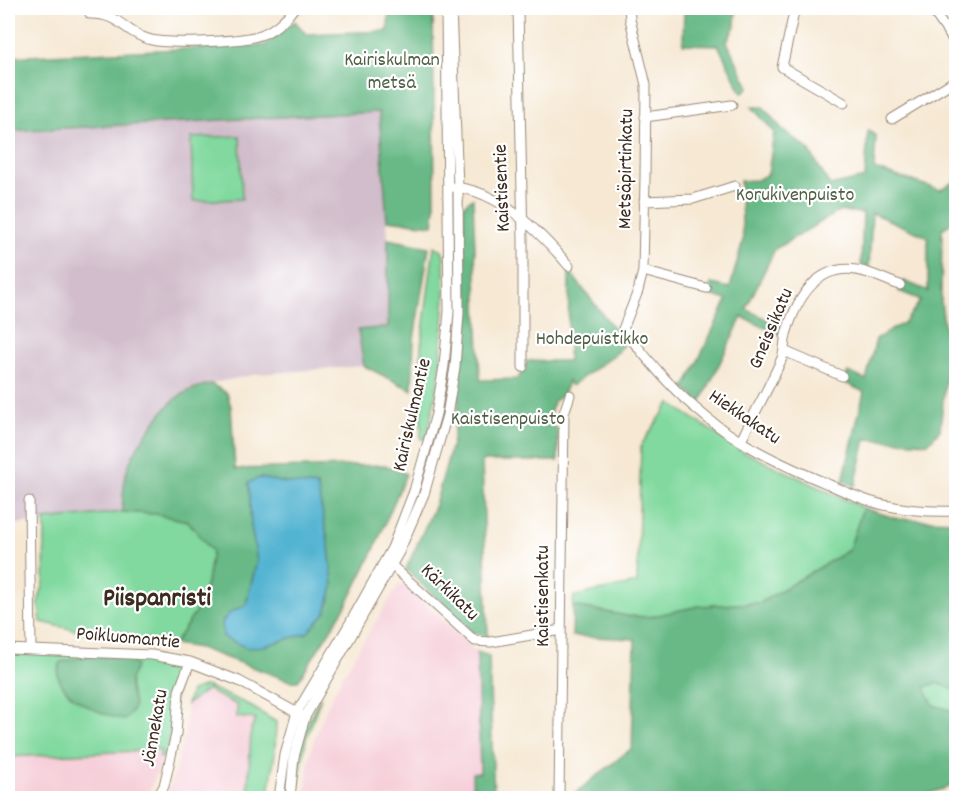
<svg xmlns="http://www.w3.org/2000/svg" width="964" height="806" font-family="Dekko,sans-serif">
  <rect width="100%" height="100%" fill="#fff"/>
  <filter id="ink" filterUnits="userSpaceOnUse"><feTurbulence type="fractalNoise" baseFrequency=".0167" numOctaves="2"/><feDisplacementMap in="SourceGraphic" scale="12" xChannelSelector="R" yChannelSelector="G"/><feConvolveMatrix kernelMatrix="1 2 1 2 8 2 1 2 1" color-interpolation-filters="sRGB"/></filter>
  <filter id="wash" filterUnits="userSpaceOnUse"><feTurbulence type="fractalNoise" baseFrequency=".008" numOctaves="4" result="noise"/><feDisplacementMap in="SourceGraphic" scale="24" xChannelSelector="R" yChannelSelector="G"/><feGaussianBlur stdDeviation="1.35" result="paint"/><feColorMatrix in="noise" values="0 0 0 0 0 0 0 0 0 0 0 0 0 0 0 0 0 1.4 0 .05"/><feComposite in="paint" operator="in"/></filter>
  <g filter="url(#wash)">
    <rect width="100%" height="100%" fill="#f6e8d3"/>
    <!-- built -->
    <path fill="#f6cfd9" d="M399 584H403L477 652 480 773H472L473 798H305L308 763 314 739 329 702 342 676Z
      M8 663 131 670 165 676V750L158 771 146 798H8Z
      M209 689 250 707 259 736 250 798H166L178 764 185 729 187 704Z"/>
    <!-- industrial -->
    <path fill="#d1bdcb" d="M380 112 388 238V327L358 331 364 366 258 374 198 386 179 396 162 414 142 440 127 470 122 512 8 525V131Z"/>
    <!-- green -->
    <path fill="#81d99f" stroke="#5e825e" stroke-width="1.5" d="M240 136 242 199 193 201 191 138Z
      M434 246 442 250 444 256 445 296 440 373 428 433 426 439H421V346Z
      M670 403 742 451 863 508 849 550 760 603 699 606 649 617 627 616 573 606 574 596 637 583 641 445Z
      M122 512 155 514 188 521 212 551 207 583 195 613 174 644 83 632 41 622 38 602 44 583 45 520Z
      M8 651 91 655 130 681 128 658C146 660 170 658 176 678L172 725 167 755 160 758V750L8 757Z
      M937 683 956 690V712L933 705 924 687Z
      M206 686 247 704 276 722 275 753 269 794 266 797 249 796 248 792 251 729 256 719 237 717V705L212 693 208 689 187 704 191 691Z
      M321 697 306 739 297 795 293 796C296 760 302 727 321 697Z"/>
    <!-- forest -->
    <path fill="#68b986" stroke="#527252" stroke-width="1.5" fill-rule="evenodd" d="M389 8H433L435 207 433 225 387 220 379 112 8 131V57L265 45 295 21 306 34 388 31Z
      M684 8H736L735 26 727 42 749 87 742 93 718 45 683 44Z
      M752 107H763L782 129 809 150 830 186 865 178 868 130 876 136 874 169 940 190 956 181V220L942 229 941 301 948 355 940 430 928 443 866 439 855 486 843 481 864 392 843 382 848 372 866 380 876 339 905 322 921 300 899 291 904 281 928 291V237L872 213 869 267 861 265 863 213 839 211 775 249 746 309 782 327 779 334 742 317 701 402 681 386H686L727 300 708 294 711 284 730 288 743 240 740 181 757 180 768 174 774 132Z
      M473 198 480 380 518 379 527 361H568L569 271 622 339V346L618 352 571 386 568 381C565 391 563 396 554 401L550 414 552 425 558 430V461H482L488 636 474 634 467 628 406 569 435 505 452 444 459 400 455 398 466 299 463 207 467 202Z
      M388 239 429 247 414 339 412 390 364 366 358 330 388 327Z
      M211 384 227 393 231 407 235 469 385 465 406 474 373 552 347 604 298 681H290L199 648 174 644 195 613 207 583 212 551 188 521 155 514 122 512C123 499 123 483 127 470 133 450 163 406 181 395 191 389 200 386 211 384ZM260 478 286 483 317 486 329 546 333 585 326 612 284 640 264 646 229 613 246 605 257 561 251 525 249 483Z
      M863 508 898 519 956 521V690L937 683 925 687 933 705 956 712V785L914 798H575L573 795 632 748 635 639 572 636 573 606 627 616 649 617 699 606 760 603 849 550Z
      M477 652 489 656 494 798H473L472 773H480Z
      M91 655 128 658 136 666C135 670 131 676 130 680 127 698 144 704 124 720 103 715 65 700 58 676 57 672 59 667 60 662Z"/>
    <!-- water -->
    <path fill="#52b4d1" stroke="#466f78" stroke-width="1.5" d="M260 478 286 483 317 486 329 546 333 586 326 612 307 633 264 646 247 648 223 637 222 622 229 613 246 605 257 561 251 525 249 482Z"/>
  </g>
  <g filter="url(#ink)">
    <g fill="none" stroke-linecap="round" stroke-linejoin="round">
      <defs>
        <path id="minor" d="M518 8 523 240V367
          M629 8 630 19 646 85 645 178 643 271 638 291 623 329C645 356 667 384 694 407 733 442 780 464 828 484 846 492 864 501 884 505 907 510 933 512 956 511
          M795 8 782 67 844 103
          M931 8 956 44
          M90 14C121 14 122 31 148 39 165 45 246 42 263 34 275 29 287 18 294 8
          M645 117 732 105
          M892 119 956 80
          M452 187C498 189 541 233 569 266
          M644 201 693 199 735 186
          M643 271 706 288
          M784 351 842 376
          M741 441C754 413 770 386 782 358 785 349 784 340 787 331 797 299 817 264 856 270 871 272 885 280 900 285
          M29 501 31 649
          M388 562 475 641 491 642 561 630
          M8 649 152 655 190 662 239 681 301 715
          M157 798 164 786 176 734 179 691 190 662
          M279 798 285 755 297 712 350 623 392 548 414 491 436 414 444 366 449 312 446 8
          M290 798 294 757 305 717 399 552 424 494 447 415 455 367 459 313 458 187 451 8
          M559 798 564 413 570 395"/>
      </defs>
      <!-- minor casing -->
      <use href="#minor" stroke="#988978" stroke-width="11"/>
      <!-- minor -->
      <use href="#minor" stroke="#fff" stroke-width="9"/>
    </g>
  </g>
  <g text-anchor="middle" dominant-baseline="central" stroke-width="4.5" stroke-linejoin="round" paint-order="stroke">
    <!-- park labels -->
    <g font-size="20" fill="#505f45" stroke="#fff">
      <text x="392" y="61">Kairiskulman<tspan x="392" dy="23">metsä</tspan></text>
      <text x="795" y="196">Korukivenpuisto</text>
      <text x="592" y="340">Hohdepuistikko</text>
      <text x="508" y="420">Kaistisenpuisto</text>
    </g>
    <!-- street labels -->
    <g font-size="20" fill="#3b2a1e" stroke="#fff">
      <text transform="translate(627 169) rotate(-89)">Metsäpirtinkatu</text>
      <text transform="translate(503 188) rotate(-92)">Kaistisentie</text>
      <text transform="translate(772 329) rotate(-67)">Gneissikatu</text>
      <text transform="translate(413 415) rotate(-77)">Kairiskulmantie</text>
      <text transform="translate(744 418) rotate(34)">Hiekkakatu</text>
      <text transform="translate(449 593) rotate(44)">Kärkikatu</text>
      <text transform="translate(544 596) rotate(-90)">Kaistisenkatu</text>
      <text transform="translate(128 639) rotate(5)">Poikluomantie</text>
      <text transform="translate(156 728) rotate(-80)">Jännekatu</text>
    </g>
    <!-- district labels -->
    <g font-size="26" font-weight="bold" fill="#3b2a1e" stroke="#fff">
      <text x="157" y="599">Piispanristi</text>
    </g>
  </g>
  <!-- margin -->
  <rect width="964" height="806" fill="none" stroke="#fff" stroke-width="30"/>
</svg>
